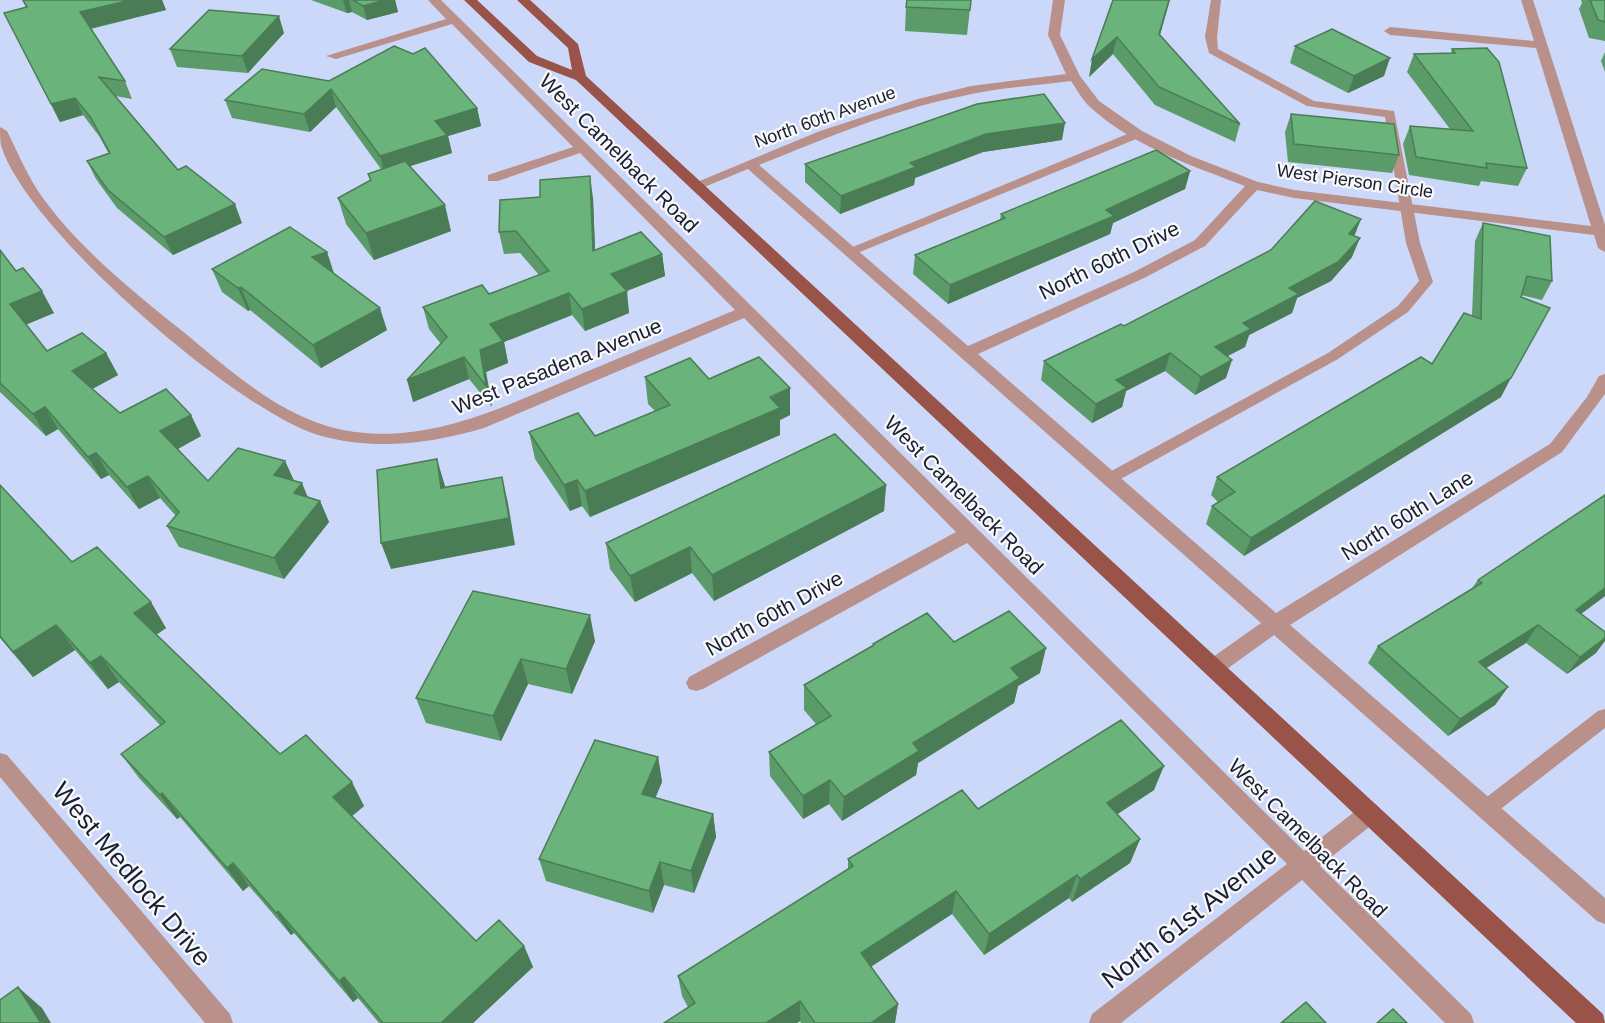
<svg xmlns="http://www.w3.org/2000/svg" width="1605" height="1023" font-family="Helvetica,sans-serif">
  <rect width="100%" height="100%" fill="#ccd8f9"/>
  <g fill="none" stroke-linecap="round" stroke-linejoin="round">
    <!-- lane -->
    <path fill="#b9918a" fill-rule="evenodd" d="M1211 0H1221L1217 37 1218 49 1314 101 1394 111 1420 243 1433 282 1408 312 1338 359 1110 485 1102 479 1104 475 1328 353 1398 306 1419 281 1406 243 1385 117 1307 106 1209 53 1205 37Z
      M1137 130 1143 134 1141 137 855 254H845L843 251Z
      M1605 709V728L1493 815 1486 818 1479 815 1476 809 1479 803 1598 711Z"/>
    <!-- street -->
    <path fill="#b9918a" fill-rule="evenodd" d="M428 0H441L1304 851 1362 806 1370 803 1378 806 1381 813 1378 820 1320 866 1471 1014 1474 1023H1445L1302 880 1121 1023H1089L1092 1014 1287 864 967 543 703 689 696 691 689 689 686 683 689 677 956 532 744 318 484 428C430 444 373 451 318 435 237 411 24 227 1 145 0 140 0 133 0 127L7 131C17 151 26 172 38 191 75 245 131 290 181 330 224 365 270 408 324 425 413 453 501 408 581 374 632 353 684 331 735 310L580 153 498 181H488V175L573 147 452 24 336 59 326 56 446 19Z
      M1053 0H1065L1060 35 1080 76 1099 101 1142 131 1191 156 1258 182 1294 190 1591 226 1536 48 1390 35 1384 31 1390 27 1534 41 1521 0H1533L1605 225V252L1598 248 1594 235 1294 198 1257 190 1205 246 1144 278 978 354 1276 613 1550 444 1587 397 1599 376 1605 374V394L1562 452 1290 625 1605 898V924L1597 921 1274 635 1220 674 1213 676 1206 674 1203 668 1206 662 1261 623 748 169 702 188 697 189 690 185 820 131 918 99 971 86 1066 74 1048 35ZM1071 81C1077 89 1082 100 1090 107 1132 146 1193 166 1245 186L1195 240 1134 272 968 346 759 165C824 139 889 111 958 97 995 88 1033 86 1071 81Z
      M0 753 7 755 230 1014 233 1023H205L0 777Z"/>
    <!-- primary -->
    <path fill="#995349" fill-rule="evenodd" d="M464 0H477L537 56 572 70 568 48 517 0H530L578 44 586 76 1603 1014 1605 1023H1576L576 80 529 62Z"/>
  </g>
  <!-- wall -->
  <path fill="#5b9a69" d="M22 0H162L166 10 91 29 125 81 132 99 115 96 178 170 242 223 173 255 117 208 96 179 87 161 109 154 99 136 83 115 60 122 4 13 26 7Z
    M311 0H395L398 12 367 20 352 12 347 13Z
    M971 0 967 35 905 31 906 7Z
    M1113 0 1169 1 1160 35 1240 124 1235 142 1155 105 1113 54 1089 77Z
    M1581 0H1605V41L1589 38 1579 9 1582 3Z
    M284 33 248 73 177 67 170 49Z
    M1295 46 1384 76 1348 93 1290 63Z
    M1487 48 1527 168 1518 186 1481 181 1479 186 1409 175 1403 144 1410 126 1450 129 1407 72 1414 54 1451 53 1452 49Z
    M1605 52V72L1601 61Z
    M262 69 477 108 481 126 448 136 452 153 410 166 451 231 374 260 346 224 338 198 370 180 368 174 381 169 336 107 310 132 232 118 225 100Z
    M1291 114 1399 155 1392 173 1288 162 1285 132Z
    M1062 140 983 152 915 178 914 185 840 214 805 182V164Z
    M1190 171 1185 189 1113 223 1110 234 948 304 913 274 915 255 1000 220 1001 214Z
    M593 198 595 250 662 254 665 276 626 291 629 313 585 331 572 315 504 342 508 363 486 372 492 407 469 379 413 402 441 344 429 329 423 307 489 294 539 275 520 253 504 254 499 232Z
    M1483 223 1552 281 1542 300 1521 295 1501 397 1244 556 1206 524 1212 506 1218 502 1211 495 1217 477 1432 364 1472 316 1475 241Z
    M1355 236 1352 257 1331 281 1297 298 1292 313 1249 335 1245 347 1227 356 1226 378 1195 395 1165 371 1126 391 1122 407 1092 423 1041 380 1044 361 1124 326Z
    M0 250 16 271 54 313 26 324 47 351 106 353 118 375 92 389 120 413 191 415 201 436 178 449 208 481 285 461 294 481 308 497 320 501 329 522 284 579 179 547 167 526 176 516 160 498 139 509 109 475 101 479 58 429 46 436 0 392Z
    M327 252 334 273 387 330 321 368 250 310 248 311 222 292 212 269Z
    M645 377 709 379 790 415 780 420V435L590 517 582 506 570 511 535 459 529 432 595 436 655 411 648 404Z
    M0 485 72 562 166 628 156 635 280 754 364 806 352 816 476 941 524 946 533 967 473 1023H379L358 998 353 1002 294 933 291 935 249 886 243 891 180 817 177 819 139 778 121 754 160 725 119 682 108 689 75 650 33 677 0 638Z
    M886 485 884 511 714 601 692 573 635 602 610 569 606 543Z
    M1605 495V596L1581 614 1596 653 1567 674 1526 643 1486 668 1508 687 1495 705 1448 736 1368 663 1378 646 1472 588 1478 580Z
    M473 591 595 641 572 694 528 684 501 741 426 723 416 698Z
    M954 642 1040 673 1018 686 1014 703 918 763 916 775 842 821 829 804 803 819 770 776 769 752 816 724 804 710V685L873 646V644Z
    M658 757 662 782 655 797 713 814 716 837 694 893 664 885 653 913 546 881 539 859Z
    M1154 790 1117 814 1140 839 1130 863 1072 902 1069 898 984 955 952 914 871 966 898 1004 895 1023H801L800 1021 797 1023H664L688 1007 682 996 678 976 848 870V859L978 809Z"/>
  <!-- shaded-wall -->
  <path fill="#4a7d55" d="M131 0H162L166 10 88 29 80 12Z
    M343 0H349L352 12 347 13Z
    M385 0H395L398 12 367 20 363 6Z
    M1159 0H1170L1155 52Z
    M279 16 284 33 248 73 242 56Z
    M1117 37 1113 54 1089 77 1092 59Z
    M1390 58 1384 76 1348 93 1354 76Z
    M331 89 336 107 310 132 304 114Z
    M75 98 83 115 60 122 51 104Z
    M477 108 481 126 448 136 452 153 385 174 380 156 435 121Z
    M1065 123 1062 140 983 152 915 178 914 185 840 214 841 196 910 163 986 134Z
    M1190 171 1185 189 1113 223 1110 234 948 304 950 285 1106 210Z
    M590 176 593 198 596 272 593 251Z
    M235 204 242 223 173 255 164 237Z
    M445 205 451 231 374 260 366 233Z
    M1361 219 1354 237 1349 234Z
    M1360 238 1352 257 1331 281 1297 298 1292 313 1249 335 1245 347 1209 366 1215 347 1243 323 1289 288Z
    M327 252 334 275 312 257Z
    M662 254 665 276 614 296 611 274Z
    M241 287 250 310 248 311 238 288Z
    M42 291 54 313 23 326 10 304Z
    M627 291 629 313 585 331 582 309Z
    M569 293 572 315 504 342 508 363 486 372 492 407 486 386 480 350 490 324Z
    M380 308 387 330 321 368 313 345Z
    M106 353 118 375 85 393 72 371Z
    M1170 353 1165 371 1126 391 1122 407 1092 423 1096 404 1116 380Z
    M464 357 469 379 413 402 407 380Z
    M1232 360 1226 378 1195 395 1201 377Z
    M1511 378 1501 397 1244 556 1251 538Z
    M790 388V415L780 420V435L590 517 585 491Z
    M45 407 58 429 46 436 33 414Z
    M191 415 201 436 172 452 160 431Z
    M96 453 109 475 101 479 88 457Z
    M437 459 445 486 449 515 441 488Z
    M285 461 295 483 274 475Z
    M148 476 160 498 139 509 127 487Z
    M502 477 508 503 515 545 391 569 381 543Z
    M577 480 582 506 570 511 564 485Z
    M302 483 311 505 294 493Z
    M886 485 884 511 714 601 712 575Z
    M320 501 329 522 284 579 274 558Z
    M690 547 692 573 635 602 630 576Z
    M1605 588V596L1562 628 1576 610Z
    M151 602 166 628 150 639 134 613Z
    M590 615 595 641 572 694 566 669Z
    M56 625 75 650 33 677 13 652Z
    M1538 625 1526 643 1467 680 1479 662Z
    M1605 638V641L1596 653 1567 674 1580 657Z
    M1046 648 1040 673 1018 686 1014 703 918 763 916 775 842 821 844 797 1011 668Z
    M101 656 119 682 108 689 90 663Z
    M521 659 528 684 501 741 493 716Z
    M1508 687 1495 705 1448 736 1460 719Z
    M658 757 662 782 647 818 642 794Z
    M1164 766 1154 790 1098 827 1107 803Z
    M830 780 829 804 803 819V796Z
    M352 782 364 806 346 821 333 797Z
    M162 793 180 817 177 819 160 795Z
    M713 814 716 837 694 893 691 871Z
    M1140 839 1130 863 1072 902 1080 879Z
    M660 862 664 885 653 913 649 891Z
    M233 863 249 886 243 891 227 868Z
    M1077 875 1069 898 984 955 989 934Z
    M956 891 952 914 860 974 861 953Z
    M278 911 294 933 291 935 276 913Z
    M524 946 533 967 473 1023H441Z
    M344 977 358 998 353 1002 339 981Z
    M18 987 42 1008 51 1023H41Z
    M800 1001V1021L797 1023H766Z
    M898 1004 895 1023H871Z"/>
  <!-- building -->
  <path fill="#6ab37a" stroke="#4a7d55" stroke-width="1.5" d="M23 0H131L80 12 125 81 99 77 178 170 186 166 235 204 164 237 108 190 87 161 110 153 91 118 75 98 51 104 4 13 27 7Z
    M353 0H385L363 6Z
    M907 0H971L970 10 906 7Z
    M1113 0H1169L1159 34 1240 124 1159 87 1117 37 1092 59Z
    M1590 0H1605V22L1598 20Z
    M209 10 279 16 242 56 170 49Z
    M1332 29 1390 58 1354 76 1295 46Z
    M394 46 413 54 425 48 477 108 435 121 447 135 380 156 331 89 304 114 225 100 262 69 329 81Z
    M1487 48 1499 62 1527 168 1486 163 1487 168 1416 157 1410 126 1473 131 1414 54 1455 53 1452 49Z
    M1044 94 1065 123 986 134 910 163 916 167 841 196 805 164 977 104Z
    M1291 114 1394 124 1399 155 1294 144Z
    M1156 150 1190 171 1106 210 1114 216 950 285 915 255 1005 218 1001 214Z
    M405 161 445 205 366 233 338 198 371 180 368 174Z
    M590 176 593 251 641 232 662 254 611 274 627 291 582 309 569 293 490 324 503 341 480 350 486 386 464 357 407 380 447 337 423 307 482 285 489 294 549 271 516 231 499 232 500 200 540 197V180Z
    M1315 201 1361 219 1349 234 1360 238 1338 262 1289 288 1299 294 1243 323 1251 329 1215 347 1232 360 1201 377 1170 353 1116 380 1127 388 1096 404 1044 361 1121 324 1124 326 1271 250Z
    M1483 223 1550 236 1552 281 1527 276 1521 297 1550 308 1511 378 1251 538 1212 506 1235 492 1217 477 1421 357 1432 364 1464 313 1481 319Z
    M290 227 327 252 312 257 380 308 313 345 241 287 238 288 212 269Z
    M0 250 16 271 23 268 42 291 10 304 47 351 82 333 106 353 72 371 120 413 166 389 191 415 160 431 208 481 238 448 285 461 274 475 302 483 294 493 320 501 274 558 167 526 179 512 148 476 127 487 96 453 88 457 45 407 33 414 0 383Z
    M759 357 790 388 770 397 780 408 585 491 577 480 564 485 529 432 578 413 595 436 670 405 645 377 690 358 709 379Z
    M835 434 886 485 712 575 690 547 630 576 606 543Z
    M437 459 441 488 502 477 509 518 381 543 377 470Z
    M0 485 72 562 97 547 151 602 134 613 280 754 306 735 352 782 333 797 476 941 499 920 524 946 441 1023H383L344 977 339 981 278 911 276 913 233 863 227 868 162 793 160 795 121 754 165 722 101 656 90 663 56 625 13 652 0 636Z
    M1605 495V588L1576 610 1605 632V638L1580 657 1538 625 1479 662 1508 687 1460 719 1378 646 1482 583 1478 580Z
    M473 591 590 615 566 669 521 659 493 716 416 698Z
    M1009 611 1046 648 1011 668 1020 678 913 743 919 751 844 797 830 780 803 796 769 752 831 716 804 685 874 645 873 644 927 613 954 642Z
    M1121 720 1164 766 1107 803 1140 839 1080 879 1077 875 989 934 956 891 861 953 898 1004 871 1023H815L800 1001 766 1023H664L695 1003 678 976 853 866 848 859 962 790 978 809Z
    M595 740 658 757 642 794 713 814 691 871 660 862 649 891 539 859Z
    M18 987 41 1023H0V1000Z
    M1306 1002 1326 1023H1281Z
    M1393 1009 1407 1023H1377Z"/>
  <g text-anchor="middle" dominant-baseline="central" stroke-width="4.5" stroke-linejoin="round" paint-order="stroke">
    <!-- far-street labels -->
    <g font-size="18" fill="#181f33" stroke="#f9f9f9">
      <text transform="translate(825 117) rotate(-20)">North 60th Avenue</text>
      <text transform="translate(1355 181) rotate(8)">West Pierson Circle</text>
    </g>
    <!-- street labels -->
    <g font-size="21" fill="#181f33" stroke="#f9f9f9">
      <text transform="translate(619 153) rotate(45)">West Camelback Road</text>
      <text transform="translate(1109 260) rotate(-26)">North 60th Drive</text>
      <text transform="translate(557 366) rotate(-22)">West Pasadena Avenue</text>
      <text transform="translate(964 495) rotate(45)">West Camelback Road</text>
      <text transform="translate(1407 515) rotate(-32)">North 60th Lane</text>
      <text transform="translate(774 613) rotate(-29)">North 60th Drive</text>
      <text transform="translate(1308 838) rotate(45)">West Camelback Road</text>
    </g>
    <!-- near-street labels -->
    <g font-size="26" fill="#181f33" stroke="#f9f9f9">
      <text transform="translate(132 874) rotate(50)">West Medlock Drive</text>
      <text transform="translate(1189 917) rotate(-38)">North 61st Avenue</text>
    </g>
  </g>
</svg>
